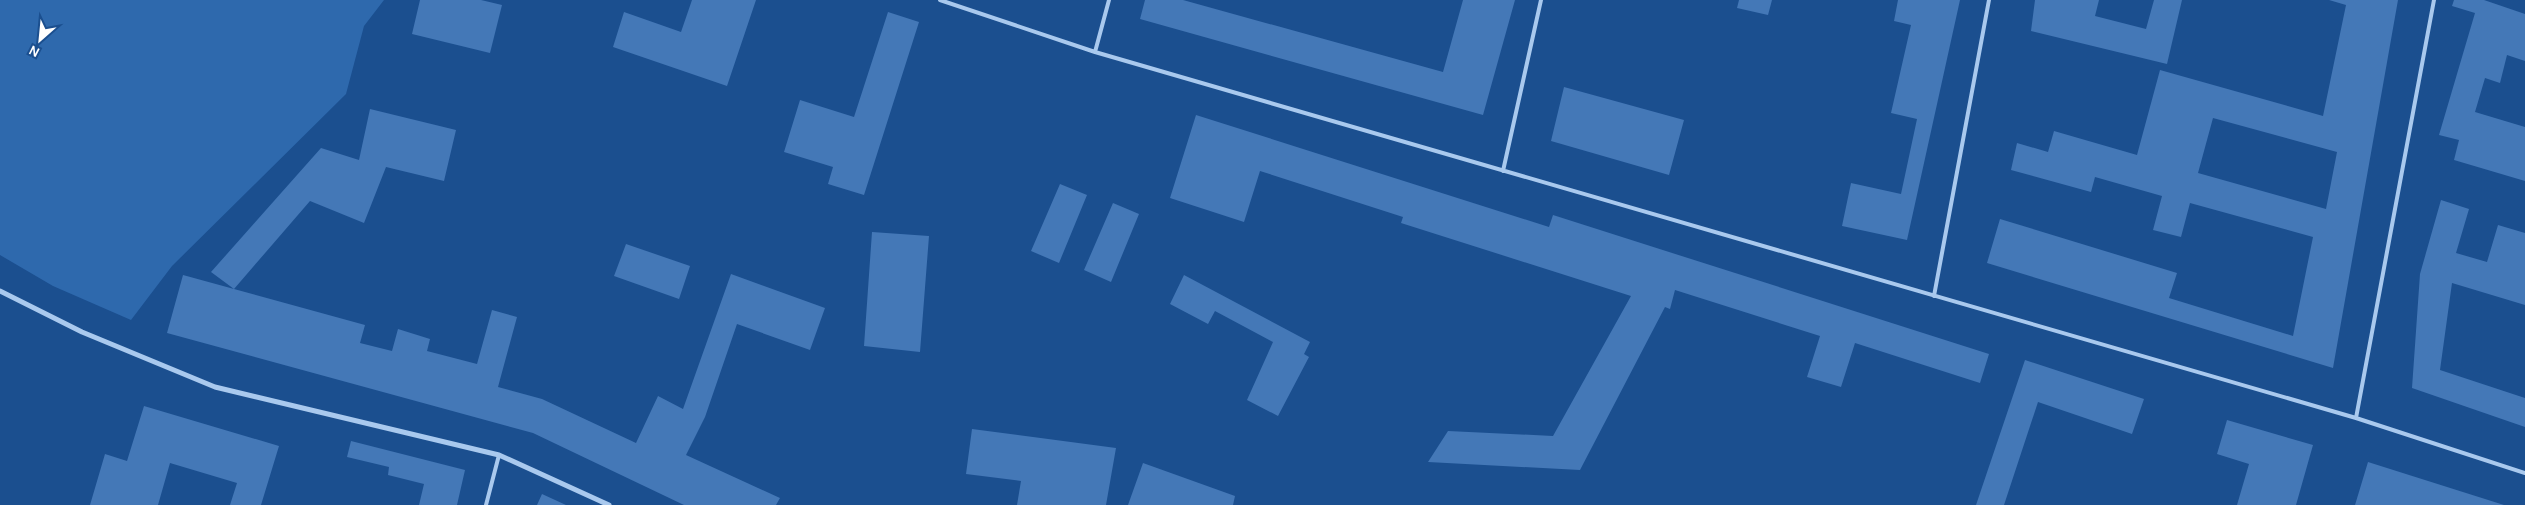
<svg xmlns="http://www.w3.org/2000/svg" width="2525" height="505" font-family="Karla,sans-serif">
  <rect width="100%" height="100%" fill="#1b4f8f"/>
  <!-- green -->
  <path fill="#2e69ad" d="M0 0H384L364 26 346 94 172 266 131 320 53 286 0 255Z"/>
  <!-- building -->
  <path fill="#4478b7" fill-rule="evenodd" d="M420 0H481L502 5 490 53 412 34Z
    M692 0H756L727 86 613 47 624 12 681 32Z
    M1145 0H1183L1443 72 1463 0H1515L1483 115 1140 19Z
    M1739 0H1772L1768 15 1737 8Z
    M1898 0H1960L1907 240 1842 226 1851 183 1901 194 1917 119 1891 113 1911 25 1894 21Z
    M2035 0H2099L2095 16 2146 29 2154 0H2182L2167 64 2031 31Z
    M2329 0H2398L2333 368 1987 263 2000 219 2177 273 2169 298 2293 336 2313 237 2190 203 2181 237 2153 230 2162 196 2095 177 2091 192 2011 170 2017 143 2048 152 2054 131 2137 155 2160 70 2323 116 2346 5ZM2213 118 2337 152 2326 209 2198 173Z
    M2454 0H2484L2525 14V61L2507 55 2500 83 2485 78 2475 112 2525 127V181L2454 160 2459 140 2439 135 2475 13 2452 6Z
    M888 12 919 22 864 195 828 184 833 167 784 152 800 100 854 117Z
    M1564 87 1684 120 1669 175 1551 141Z
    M370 109 456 130 444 181 386 167 364 223 310 201 234 289 365 325 360 343 392 351 398 329 430 339 427 351 477 364 492 310 517 317 498 387 542 399 636 443 658 396 683 409 731 274 825 308 810 350 737 324 705 417 686 455 780 498 776 505H684L533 433 167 333 183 275 234 289 211 272 321 148 359 160Z
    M1196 115 1549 227 1553 215 1989 354 1980 383 1855 343 1841 387 1807 377 1820 336 1675 290 1670 309 1665 307 1580 470 1428 462 1448 431 1553 436 1631 296 1401 223 1403 217 1260 171 1244 222 1170 198Z
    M1060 184 1087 195 1059 263 1031 251Z
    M2441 200 2469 209 2456 253 2487 262 2498 225 2525 233V305L2452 283 2440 370 2525 398V427L2412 388 2420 274Z
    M1113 203 1139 214 1111 282 1084 270Z
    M872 232 929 236 920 352 864 346Z
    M626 244 690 266 679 299 614 276Z
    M1184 275 1310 342 1304 354 1309 357 1278 416 1247 400 1273 342 1215 311 1208 324 1170 304Z
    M2025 360 2144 399 2132 434 2038 402 2004 505H1976Z
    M144 406 279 446 261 505H230L237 483 170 463 158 505H90L105 454 127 461Z
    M2227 420 2313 445 2296 505H2237L2249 464 2217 454Z
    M972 429 1116 448 1106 505H1017L1021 481 966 474Z
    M351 441 465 470 457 505H419L424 484 388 475 389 467 347 457Z
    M2368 462 2504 505H2355Z
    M1143 463 1235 496 1233 505H1128Z
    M542 494 566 505H537Z"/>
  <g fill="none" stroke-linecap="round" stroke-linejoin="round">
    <!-- service -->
    <path stroke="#a9c9ee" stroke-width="4" d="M940 0 1095 52
      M1109 0 1095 52 2356 418 2525 473
      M1503 171 1541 0
      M1934 296 1989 0
      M2356 418 2434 0
      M486 505 499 455"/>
    <!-- minor -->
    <path stroke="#a9c9ee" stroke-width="5" d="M0 291 82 332 215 387 499 455 609 505"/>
  </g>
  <!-- north arrow -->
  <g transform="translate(40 40) rotate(207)" stroke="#1b4f8f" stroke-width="4" paint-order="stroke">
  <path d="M0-4L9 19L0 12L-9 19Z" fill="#ffffff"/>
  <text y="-8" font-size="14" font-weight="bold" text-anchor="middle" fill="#ffffff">N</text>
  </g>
</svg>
